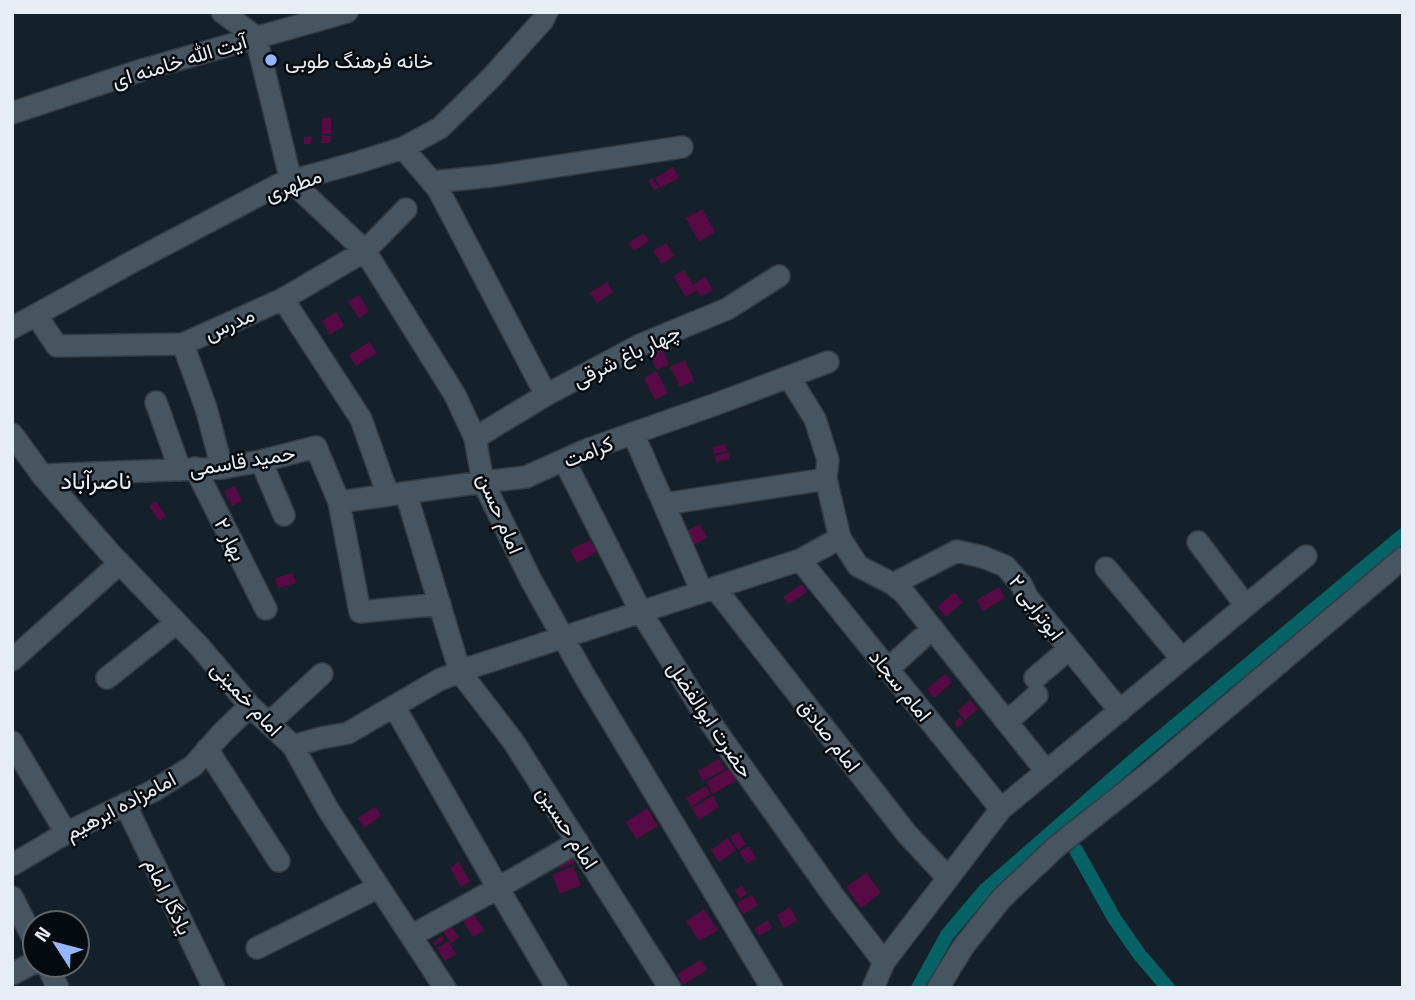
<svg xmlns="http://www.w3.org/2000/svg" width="1415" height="1000" font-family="'Titillium Web',Vazirmatn,sans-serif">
  <rect width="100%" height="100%" fill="#15212a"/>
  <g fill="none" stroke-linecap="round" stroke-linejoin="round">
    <!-- canal -->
    <path stroke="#076266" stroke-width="14" d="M1076 850 1114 918 1139 954 1168 988
      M918 988 947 935 985 890 1135 759 1403 535"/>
  </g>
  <!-- building -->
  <path fill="#580a44" d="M331 117V134H322V118Z
    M322 135 331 136 330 143H321Z
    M304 137H312L311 144H304Z
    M673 167 679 178 660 188 655 178Z
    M652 178 659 188 654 190 648 180Z
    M702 209 715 232 699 242 686 218Z
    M644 233 649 241 634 251 628 243Z
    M666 243 674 256 662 264 653 251Z
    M684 270 693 285 705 277 713 290 701 297 697 290 686 297 673 276Z
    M607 282 613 292 597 303 590 293Z
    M359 295 369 311 359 318 348 302Z
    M336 312 344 326 330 335 322 321Z
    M369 342 377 353 356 366 349 355Z
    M660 345 669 364 657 370 648 352Z
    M685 360 694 381 680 387 670 367Z
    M656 371 668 393 655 400 644 378Z
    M725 444 727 451 714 454 712 447Z
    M728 452 730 459 716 462 715 456Z
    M235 486 242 501 232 506 224 491Z
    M156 501 166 516 159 521 149 506Z
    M700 524 707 538 694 545 687 531Z
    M590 540 597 552 577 563 570 550Z
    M293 573 296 583 278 588 275 578Z
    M802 584 807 592 788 604 783 597Z
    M999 587 1005 598 983 611 977 600Z
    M954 592 963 602 946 617 937 607Z
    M945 674 952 682 934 698 927 689Z
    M970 700 978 709 965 720 957 711Z
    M960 717 964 722 958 728 954 723Z
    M719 759 725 769 703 781 698 771Z
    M732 767 739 779 713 794 706 782Z
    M706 786 711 794 691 807 686 798Z
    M713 796 719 807 699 820 692 808Z
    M375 807 381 816 364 828 358 818Z
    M647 808 658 826 636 839 626 822Z
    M738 832 746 844 738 850 730 837Z
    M728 838 736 850 719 862 711 850Z
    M749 846 756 858 747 864 739 852Z
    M571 852 575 862 560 869 555 858Z
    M459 862 470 881 461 887 450 868Z
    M573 866 581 885 560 894 552 875Z
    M866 873 881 893 861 908 846 887Z
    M742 886 747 894 740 899 735 890Z
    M752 895 758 905 743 914 737 903Z
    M790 907 797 921 784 928 777 915Z
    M704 909 718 930 699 941 686 921Z
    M474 914 484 930 473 937 463 921Z
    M768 920 772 928 759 936 755 928Z
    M450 925 459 937 451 943 442 930Z
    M442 936 444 940 435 946 432 943Z
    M448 941 456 954 445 961 437 948Z
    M701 960 707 970 683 985 677 974Z"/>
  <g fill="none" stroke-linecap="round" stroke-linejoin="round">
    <defs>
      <path id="minor" d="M222 12 256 37 291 181 365 251 455 395 475 438 483 482 531 580 584 675 772 988
        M12 113 145 69 347 12
        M403 148 438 189 546 395
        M432 182 492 176 682 147
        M283 299 361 419 388 495
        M36 315 57 346 183 344 283 299 365 251 406 209
        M12 328 130 263 280 184 359 162 403 148 440 128 491 78 543 20 547 12
        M183 344 206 408 222 468
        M789 377 815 419 828 460 826 479 840 538
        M156 402 180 470
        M633 433 702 592
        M12 434 42 475 109 552 199 646 250 706 293 746 329 811 445 988
        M475 438 546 395 640 345 727 309 779 276
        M564 460 641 612 705 715 835 898 884 962
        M261 461 284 515
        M195 468 266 609
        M42 475 222 468 261 461 316 447 339 502 360 612 440 604
        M406 493 460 672 513 741 670 988
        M339 502 483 482 526 477 586 450 719 403 828 362
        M664 504 826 479
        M1198 542 1246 606
        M800 560 1001 809
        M1106 568 1182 659
        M893 584 957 551 983 557 1005 566 1021 584 1028 598 1120 711
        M715 588 907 834 948 878
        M12 660 120 563
        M888 669 921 639
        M107 678 176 623
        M1035 678 1069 649
        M394 706 498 888 578 842
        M1007 722 1037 695
        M269 723 322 674
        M12 742 66 833
        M293 746 321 738 348 733 439 680 469 668 800 560 840 538 858 566 893 584 904 593 1046 771
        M207 749 279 861
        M125 804 214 988
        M12 865 66 833 153 791 193 766 222 733 250 706
        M12 897 35 942
        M411 936 498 888 557 988
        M257 948 379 887
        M47 965 58 988
        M12 974 35 962
        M873 988 884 962 1001 809 1306 556
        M938 988 963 947 1002 898 1056 847 1148 774 1403 558"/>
    </defs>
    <!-- minor casing -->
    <use href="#minor" stroke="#343c44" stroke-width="24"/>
    <!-- minor -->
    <use href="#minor" stroke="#475560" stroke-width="21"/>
  </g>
  <!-- markers -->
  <circle fill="#95b6fd" stroke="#050a0e" stroke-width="2.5" cx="271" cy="60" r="7"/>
  <g text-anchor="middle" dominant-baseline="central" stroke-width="5" stroke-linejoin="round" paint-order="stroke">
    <!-- street labels -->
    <g font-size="21" fill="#e6edf4" stroke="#050a0e">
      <text transform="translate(179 60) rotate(-17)">آیت الله خامنه ای</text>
      <text transform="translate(293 184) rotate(-20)">مطهری</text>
      <text transform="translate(229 323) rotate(-24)">مدرس</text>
      <text transform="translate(626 355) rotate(-26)">چهار باغ شرقی</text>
      <text transform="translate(588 451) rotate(-22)">کرامت</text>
      <text transform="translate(242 460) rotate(-9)">حمید قاسمی</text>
      <text transform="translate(501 513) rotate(67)">امام حسن</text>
      <text transform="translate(231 539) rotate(63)">بهار ۲</text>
      <text transform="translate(1037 607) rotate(53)">ابوترابی ۲</text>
      <text transform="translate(901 685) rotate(51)">امام سجاد</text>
      <text transform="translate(247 698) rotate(47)">امام خمینی</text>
      <text transform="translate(711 719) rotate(56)">حضرت ابوالفضل</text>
      <text transform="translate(830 735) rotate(52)">امام صادق</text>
      <text transform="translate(120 805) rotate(-28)">امامزاده ابرهیم</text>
      <text transform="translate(568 827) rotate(57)">امام حسین</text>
      <text transform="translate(169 896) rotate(64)">یادگار امام</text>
    </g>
    <!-- poi labels -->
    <g font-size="21" fill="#e6edf4" stroke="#050a0e" text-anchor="start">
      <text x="285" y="60">خانه فرهنگ طوبی</text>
    </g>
    <!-- quarter labels -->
    <g font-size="24" fill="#e6edf4" stroke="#050a0e">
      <text x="96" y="480">ناصرآباد</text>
    </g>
  </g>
  <!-- border -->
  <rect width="1415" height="1000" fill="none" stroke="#e6edf4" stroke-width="28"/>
  <!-- north arrow -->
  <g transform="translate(56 944) rotate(306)"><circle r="33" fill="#050a0e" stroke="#5f656a" stroke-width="2"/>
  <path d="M0-5L12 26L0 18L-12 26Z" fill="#95b6fd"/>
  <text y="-10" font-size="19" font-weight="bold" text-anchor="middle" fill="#e6edf4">N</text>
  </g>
</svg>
